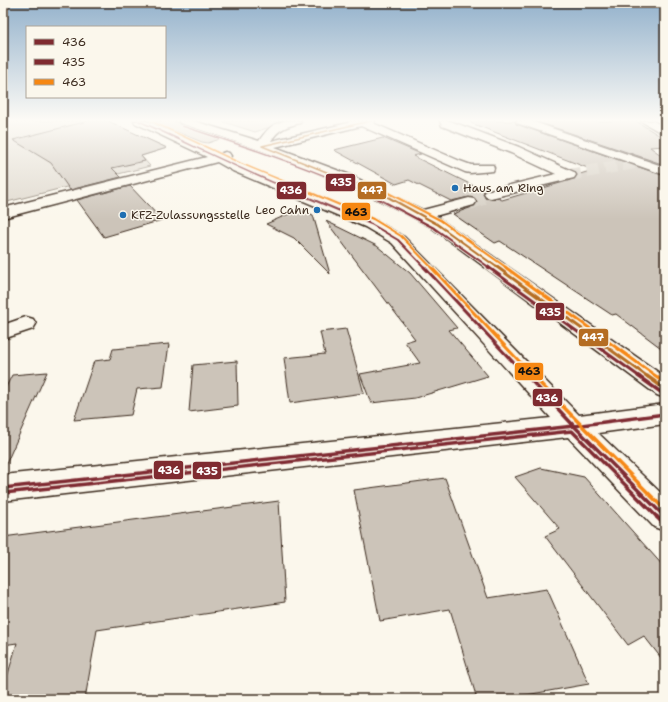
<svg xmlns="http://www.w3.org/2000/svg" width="668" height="702" font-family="'Shantell Sans',sans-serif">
  <rect width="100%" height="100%" fill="#fbf7ec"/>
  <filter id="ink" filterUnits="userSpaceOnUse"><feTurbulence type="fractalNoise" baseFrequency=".025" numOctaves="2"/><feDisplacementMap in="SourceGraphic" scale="8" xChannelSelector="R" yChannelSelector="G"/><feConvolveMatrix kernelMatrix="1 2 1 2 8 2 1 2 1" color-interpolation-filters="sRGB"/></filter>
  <g filter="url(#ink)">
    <!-- green -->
    <path fill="#dfd9ce" stroke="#8d8276" d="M3 121H112L106 123 135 139 143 137 167 148 141 156 150 166 3 203Z
      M150 121H173L226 137 208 143 202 142Z
      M221 121H288L255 132Z"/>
    <!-- building -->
    <path fill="#ccc4b9" stroke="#3b2a1e" d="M88 121H108L167 148 141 156 145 161 112 168 121 177 70 190 51 163 13 140Z
      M471 121H515L516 124 665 176V351L616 314 612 315 500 241 495 243 453 214 475 206 477 201 474 198 469 197 451 201 409 180 396 184 334 150 383 138 421 154 413 156 484 191 483 195 485 198 491 199 498 198 502 200 574 179 577 175 593 170 471 123Z
      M535 121H636L665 139V146L650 147 665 158V165Z
      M130 186 162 220 104 237 77 200Z
      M300 209 313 215 330 274 294 238 266 224Z
      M326 221 377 246 410 273 457 328 449 330 488 376 415 398 371 403 360 374 420 363 405 342 415 339Z
      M346 329 364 393 290 403 284 358 325 354 320 332Z
      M169 344 163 387 137 389 131 415 74 420 94 361 110 359 113 349Z
      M237 361 238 406 189 412 193 365Z
      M47 372 3 471V393L12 375Z
      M541 468 584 477 665 568V663L644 636 628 645 545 536 560 529 515 477Z
      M445 478 488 598 547 589 589 684 503 699H477L450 609 380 621 354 490Z
      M279 501 285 602 97 630 85 699H3V691L17 643 3 645V537Z"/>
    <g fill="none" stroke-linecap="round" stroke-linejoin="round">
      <!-- minor-tunnel-far1 -->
      <path stroke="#d5cec3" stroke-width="12" stroke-dasharray="12 6" stroke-linecap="butt" d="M569 175 640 162"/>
      <!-- minor-tunnel -->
      <path stroke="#d5cec3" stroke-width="16" stroke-dasharray="16 8" stroke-linecap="butt" d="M469 202 491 194"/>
      <defs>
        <path id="minor" d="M134 121H147L220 154 225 152 229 153 231 156 229 159 243 165 377 221 404 237 579 415 665 404V424L598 433 665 497V531L654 527 568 437 3 501V475L551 418 392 243 365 227 233 171 217 162 3 218V208L207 157 135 123Z
          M179 121H194L259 141C271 123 280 119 301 121L300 123C287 126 278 129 271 141L348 123 349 121H375L373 123 460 161 471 165H493L494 168 493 171 470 173 465 172 361 126 275 147 350 175 423 210 469 198 474 199 476 202 474 205 435 216 665 377V398L657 395 431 227C351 182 267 151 180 123Z
          M440 121H450L519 147 574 172 576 175 574 178 491 198 486 197 484 194 486 191 556 174 511 153 442 126Z
          M516 121H531L665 167V175L517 123Z
          M641 121H653L665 127V135Z
          M26 317 33 319 36 324 33 329 3 339V325Z"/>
      </defs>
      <!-- minor casing -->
      <use href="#minor" stroke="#3b2a1e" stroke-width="3"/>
      <!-- minor -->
      <use href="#minor" fill="#fbf7ec" fill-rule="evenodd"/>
      <defs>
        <path id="bus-1-far3" d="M139 121C186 142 231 165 279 185"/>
        <path id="bus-1-far2" d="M276 184 371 224 398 240 425 268"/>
        <path id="bus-1-far1" d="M424 267 527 377"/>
        <path id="bus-1" d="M527 376 574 426 665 517
          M3 488 574 426 665 414"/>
        <path id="bus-2-far4" d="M182 126C238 144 293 162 347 185"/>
        <path id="bus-2-far3" d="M345 184 375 197 434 228 490 268"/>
        <path id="bus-2-far2" d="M488 267 640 377"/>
        <path id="bus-2-far1" d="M638 376 662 393
          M4 493 572 431 658 518"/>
        <path id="bus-2" d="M657 517 661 521"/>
        <path id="bus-3-far3" d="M151 121 240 163 293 185
          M364 181 373 185"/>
        <path id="bus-3-far2" d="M290 184 373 219 401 236 432 268
          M371 184 440 220 507 268"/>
        <path id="bus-3-far1" d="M431 267 534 377
          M505 267 657 377"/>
        <path id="bus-3" d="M533 376 665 510
          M655 376 665 383"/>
        <path id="bus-4-far3" d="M262 146 359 185
          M262 146 370 121"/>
        <path id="bus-4-far2" d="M357 184 386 196 437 224 498 268"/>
        <path id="bus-4-far1" d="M497 267 648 377"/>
        <path id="bus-4" d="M647 376 665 389"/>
      </defs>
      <!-- bus-1-far3 casing -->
      <use href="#bus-1-far3" stroke="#fbf7ec" stroke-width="3"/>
      <!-- bus-1-far2 casing -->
      <use href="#bus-1-far2" stroke="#fbf7ec" stroke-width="4"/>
      <!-- bus-1-far1 casing -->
      <use href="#bus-1-far1" stroke="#fbf7ec" stroke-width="6"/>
      <!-- bus-1 casing -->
      <use href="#bus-1" stroke="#fbf7ec" stroke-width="6"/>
      <!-- bus-2-far4 casing -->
      <use href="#bus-2-far4" stroke="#fbf7ec" stroke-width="3"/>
      <!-- bus-2-far3 casing -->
      <use href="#bus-2-far3" stroke="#fbf7ec" stroke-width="4"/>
      <!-- bus-2-far2 casing -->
      <use href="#bus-2-far2" stroke="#fbf7ec" stroke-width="6"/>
      <!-- bus-2-far1 casing -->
      <use href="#bus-2-far1" stroke="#fbf7ec" stroke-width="6"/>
      <!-- bus-2 casing -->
      <use href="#bus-2" stroke="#fbf7ec" stroke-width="8"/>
      <!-- bus-3-far3 casing -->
      <use href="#bus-3-far3" stroke="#fbf7ec" stroke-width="3"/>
      <!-- bus-3-far2 casing -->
      <use href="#bus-3-far2" stroke="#fbf7ec" stroke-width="4"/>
      <!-- bus-3-far1 casing -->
      <use href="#bus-3-far1" stroke="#fbf7ec" stroke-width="6"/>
      <!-- bus-3 casing -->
      <use href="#bus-3" stroke="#fbf7ec" stroke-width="6"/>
      <!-- bus-4-far3 casing -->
      <use href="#bus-4-far3" stroke="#fbf7ec" stroke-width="3"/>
      <!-- bus-4-far2 casing -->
      <use href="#bus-4-far2" stroke="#fbf7ec" stroke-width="4"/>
      <!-- bus-4-far1 casing -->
      <use href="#bus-4-far1" stroke="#fbf7ec" stroke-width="6"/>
      <!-- bus-4 casing -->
      <use href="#bus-4" stroke="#fbf7ec" stroke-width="6"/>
      <!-- bus-1-far3 -->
      <use href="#bus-1-far3" stroke="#7f2b30" stroke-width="1.5"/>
      <!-- bus-1-far2 -->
      <use href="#bus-1-far2" stroke="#7f2b30" stroke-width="2"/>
      <!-- bus-1-far1 -->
      <use href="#bus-1-far1" stroke="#7f2b30" stroke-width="3"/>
      <!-- bus-1 -->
      <use href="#bus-1" stroke="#7f2b30" stroke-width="3.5"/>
      <!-- bus-2-far4 -->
      <use href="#bus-2-far4" stroke="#7f2b30" stroke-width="1.5"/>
      <!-- bus-2-far3 -->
      <use href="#bus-2-far3" stroke="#7f2b30" stroke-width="2"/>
      <!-- bus-2-far2 -->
      <use href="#bus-2-far2" stroke="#7f2b30" stroke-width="3"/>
      <!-- bus-2-far1 -->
      <use href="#bus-2-far1" stroke="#7f2b30" stroke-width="3.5"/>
      <!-- bus-2 -->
      <use href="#bus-2" stroke="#7f2b30" stroke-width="4.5"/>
      <!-- bus-3-far3 -->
      <use href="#bus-3-far3" stroke="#f68712" stroke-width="1.5"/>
      <!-- bus-3-far2 -->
      <use href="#bus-3-far2" stroke="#f68712" stroke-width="2"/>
      <!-- bus-3-far1 -->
      <use href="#bus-3-far1" stroke="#f68712" stroke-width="3"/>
      <!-- bus-3 -->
      <use href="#bus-3" stroke="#f68712" stroke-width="3.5"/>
      <!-- bus-4-far3 -->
      <use href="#bus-4-far3" stroke="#b56d23" stroke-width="1.5"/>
      <!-- bus-4-far2 -->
      <use href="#bus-4-far2" stroke="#b56d23" stroke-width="2"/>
      <!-- bus-4-far1 -->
      <use href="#bus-4-far1" stroke="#b56d23" stroke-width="3"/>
      <!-- bus-4 -->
      <use href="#bus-4" stroke="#b56d23" stroke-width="3.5"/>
    </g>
  </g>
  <!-- sky -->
  <linearGradient id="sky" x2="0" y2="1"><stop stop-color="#94b2cc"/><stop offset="0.55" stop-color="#fdfbf6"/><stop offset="1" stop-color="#fdfbf6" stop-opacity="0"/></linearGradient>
  <rect width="668" height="219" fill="url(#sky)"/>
  <!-- markers -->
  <g fill="#1f6fb2" stroke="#fbf7ec" stroke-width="1.5">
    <circle cx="455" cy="188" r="4"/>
    <circle cx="317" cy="210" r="4"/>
    <circle cx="123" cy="215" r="4"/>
  </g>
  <g text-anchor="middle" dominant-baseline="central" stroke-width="3" stroke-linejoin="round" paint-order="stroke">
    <!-- far-poi labels -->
    <g font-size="12" fill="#3b2a1e" stroke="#fbf7ec" text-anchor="start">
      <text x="463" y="188">Haus am Ring</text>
      <text x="309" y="210" text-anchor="end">Leo Cahn</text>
      <text x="131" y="215">KFZ-Zulassungsstelle</text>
    </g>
  </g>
  <g stroke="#fbf7ec" stroke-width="1.5">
    <rect x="325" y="173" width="31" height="19" rx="4" fill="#7f2b30"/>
    <rect x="357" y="181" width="30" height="19" rx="4" fill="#b56d23"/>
    <rect x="276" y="181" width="31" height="19" rx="4" fill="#7f2b30"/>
    <rect x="341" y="202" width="30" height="19" rx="4" fill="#f68712"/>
    <rect x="535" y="302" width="30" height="19" rx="4" fill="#7f2b30"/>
    <rect x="578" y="328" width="31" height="19" rx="4" fill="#b56d23"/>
    <rect x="514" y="362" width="30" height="19" rx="4" fill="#f68712"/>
    <rect x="532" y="388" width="31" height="19" rx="4" fill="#7f2b30"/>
    <rect x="153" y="460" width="31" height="20" rx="4" fill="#7f2b30"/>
    <rect x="192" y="461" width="30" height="19" rx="4" fill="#7f2b30"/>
  </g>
  <g font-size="11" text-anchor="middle" font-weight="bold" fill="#fff">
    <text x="341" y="186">435</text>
    <text x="372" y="194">447</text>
    <text x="291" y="194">436</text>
    <text x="550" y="316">435</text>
    <text x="593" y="341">447</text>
    <text x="547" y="402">436</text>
    <text x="169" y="474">436</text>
    <text x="207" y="475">435</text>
  </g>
  <g font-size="11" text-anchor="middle" font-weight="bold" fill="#111">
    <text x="356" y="216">463</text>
    <text x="529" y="375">463</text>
  </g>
  <!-- margin -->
  <rect width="668" height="702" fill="none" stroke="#fbf7ec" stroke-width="16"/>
  <rect x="8" y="8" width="652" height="686" fill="none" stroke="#3b2a1e" stroke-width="1.5" filter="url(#ink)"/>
  <!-- legend -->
  <rect x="26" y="26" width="140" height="72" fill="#fbf7ec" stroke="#aea59a"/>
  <rect x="34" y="39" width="20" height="6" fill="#7f2b30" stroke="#aea59a"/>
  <text x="62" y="46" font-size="12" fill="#3b2a1e">436</text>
  <rect x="34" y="59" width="20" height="6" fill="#7f2b30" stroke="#aea59a"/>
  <text x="62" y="66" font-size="12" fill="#3b2a1e">435</text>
  <rect x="34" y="79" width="20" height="6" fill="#f68712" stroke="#aea59a"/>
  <text x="62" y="86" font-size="12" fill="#3b2a1e">463</text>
</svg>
